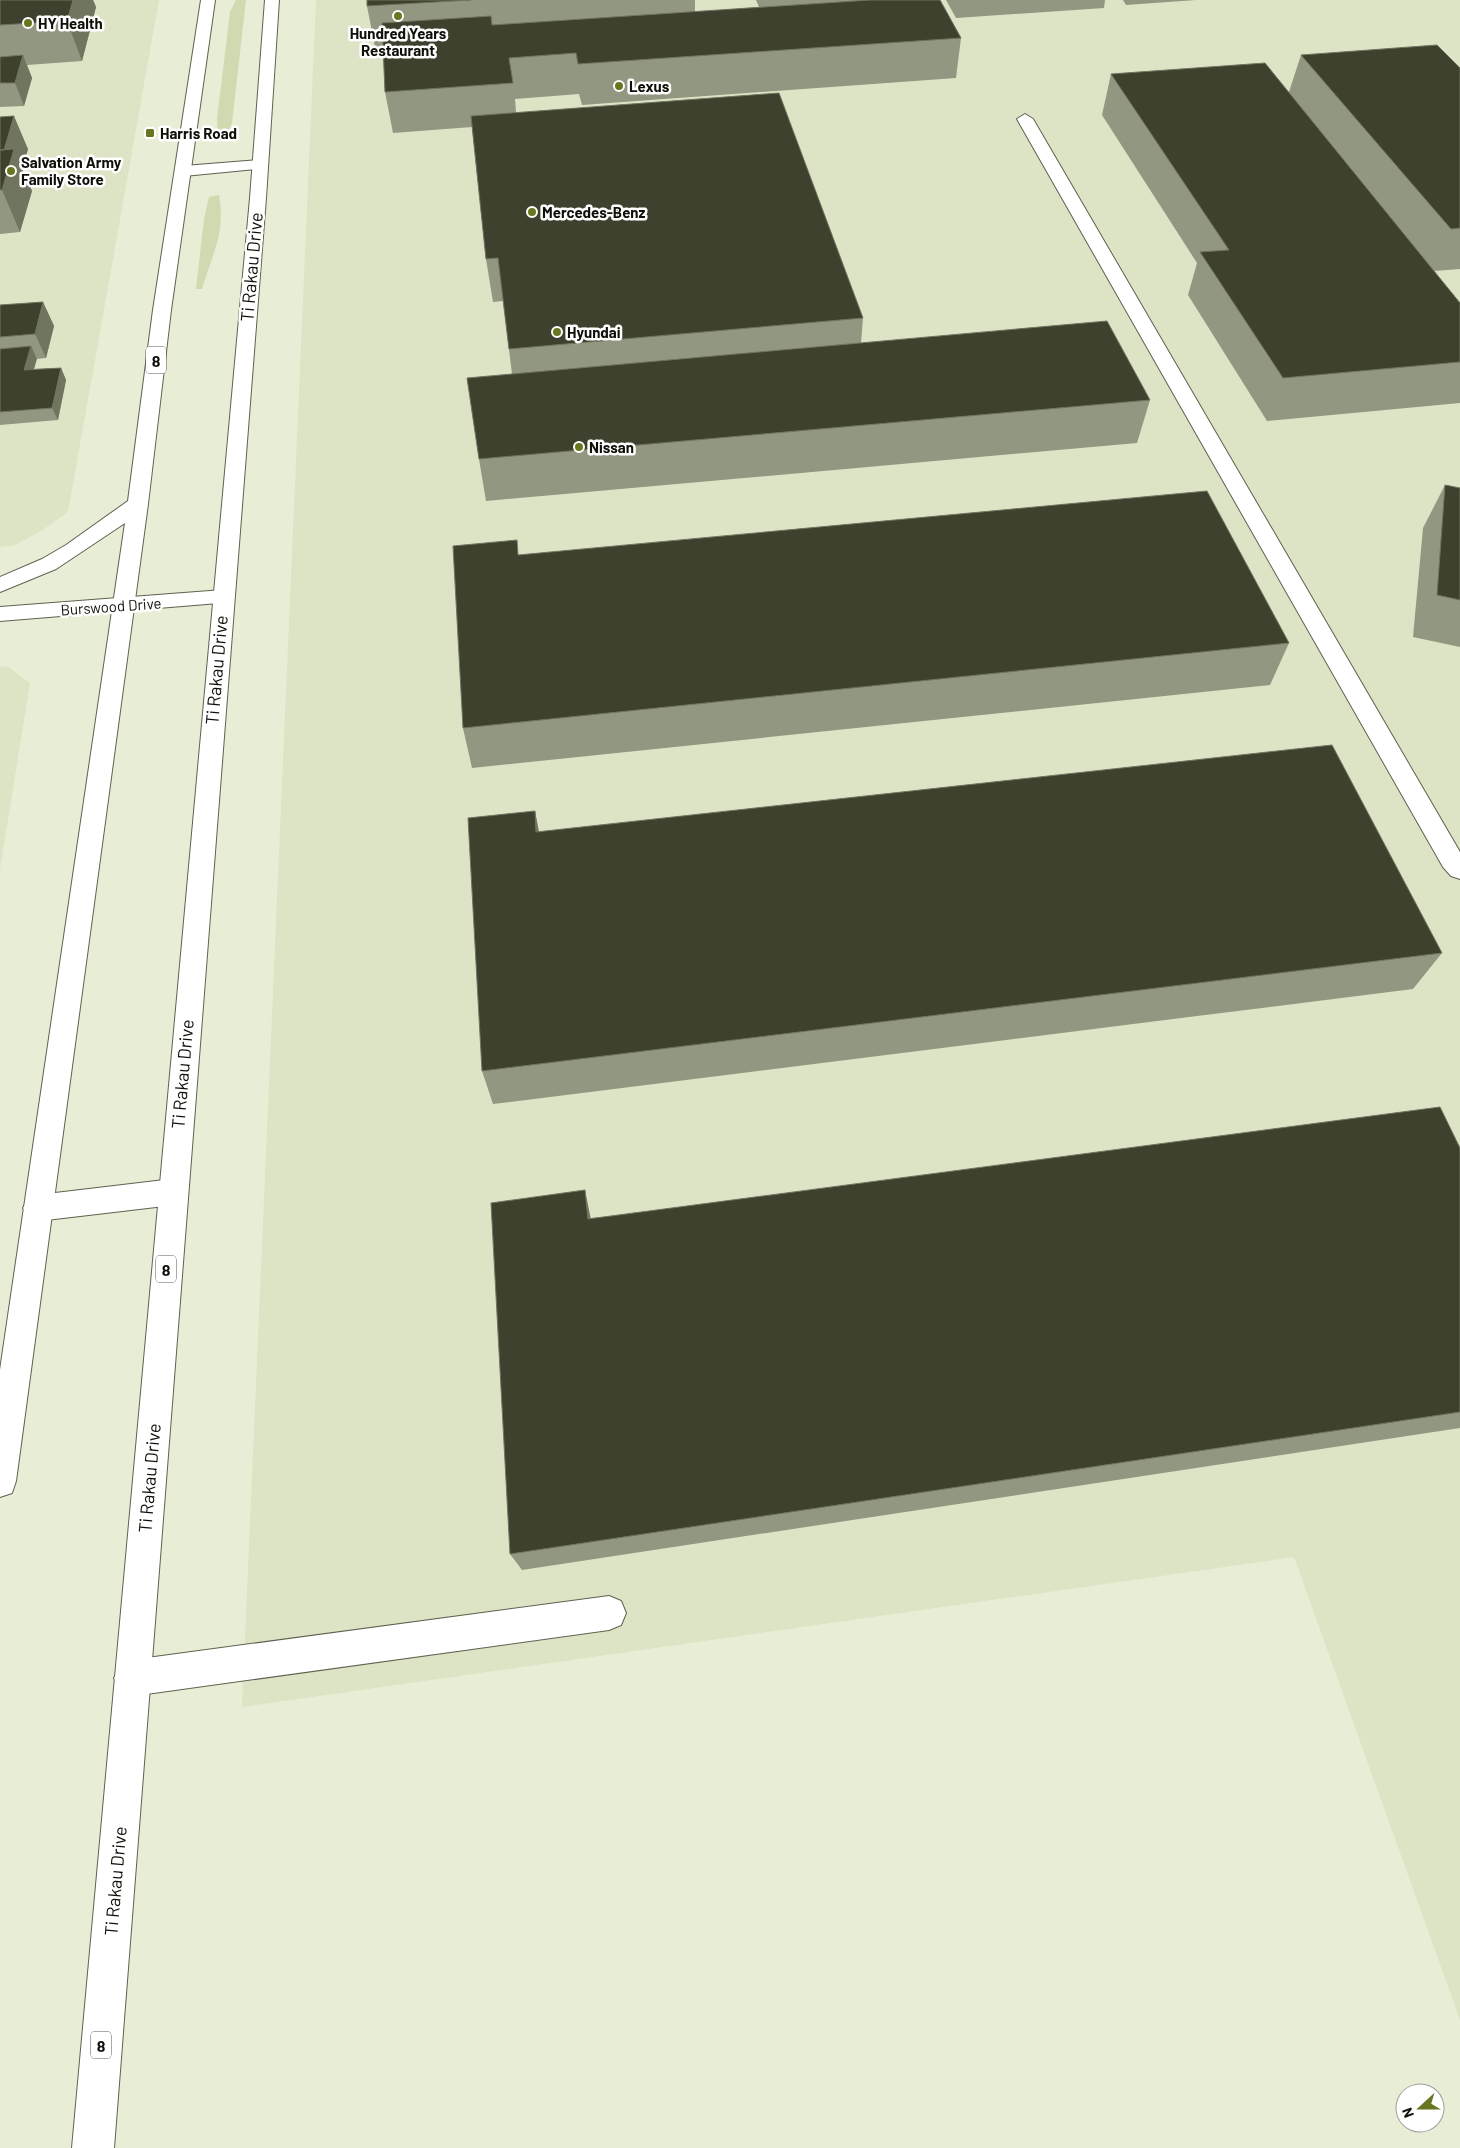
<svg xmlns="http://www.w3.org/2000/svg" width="1460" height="2148" font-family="Barlow,sans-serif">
  <rect width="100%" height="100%" fill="#e8edd6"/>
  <!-- built -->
  <path fill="#dde3c5" d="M0 0H159L68 512 41 531 15 545 0 547Z
    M316 0H1460V2020L1294 1557 242 1707Z
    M7 666 30 683 0 869V667Z"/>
  <!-- green -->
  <path fill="#d1d9b0" d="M236 0H246L232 123 227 135 218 136 217 119 230 12Z
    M219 195C226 232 212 255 202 289H196L204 219 209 197Z"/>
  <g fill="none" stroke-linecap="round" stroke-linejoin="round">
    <defs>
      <path id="minor" d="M1025 114 1033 119 1460 852V879L1451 876 1443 867 1017 119Z
        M260 160 268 165 266 168 184 176 176 171 184 166Z
        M223 590 231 592 234 597 231 602 0 621V607Z
        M173 1179 183 1183 188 1192 183 1201 173 1205 38 1221 28 1217 23 1208 28 1199 38 1195Z
        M609 1596 621 1601 626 1613 621 1625 609 1630 132 1696 120 1690 114 1678 120 1666 132 1660Z"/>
      <path id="major" d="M201 0H215L171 310 148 504 16 1481 12 1493 0 1497V1370L125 523 56 569 0 592V577L42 559 66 545 128 501 153 310Z
        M265 0H279L266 198 114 2148H72L250 198Z"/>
    </defs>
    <!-- minor casing -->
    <use href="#minor" stroke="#5e624f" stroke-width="2"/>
    <!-- major casing -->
    <use href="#major" stroke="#5e624f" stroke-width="2"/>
    <!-- minor -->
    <use href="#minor" fill="#fff" fill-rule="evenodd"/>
    <!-- major -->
    <use href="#major" fill="#fff" fill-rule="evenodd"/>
  </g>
  <!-- wall -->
  <path fill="#929782" d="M0 0H93L96 7 82 61 27 65 32 78 24 106 0 107Z
    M367 0H695V12L759 7 756 0H940L961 38 956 78 582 105 579 94 515 99 516 112 863 318 861 343 1150 400 1137 443 486 501 479 459 512 374 503 301 493 302 486 259 472 127 393 133 385 92 383 46 375 47 367 6Z
    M946 0H1105L1104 8 956 18Z
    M1123 0H1196L1126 5Z
    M1301 55 1460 68V269L1434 271 1460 303V403L1267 421 1188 295 1197 263 1102 115 1111 74 1289 92Z
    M0 117 28 149 22 169 32 191 20 232 0 234Z
    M43 302 54 326 46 358 36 359 34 369 61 368 66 380 58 420 0 425V305Z
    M1445 485 1460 488V647L1413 637 1423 528Z
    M520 555 1289 643 1270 685 472 768 463 728Z
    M535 811 539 832 1442 953 1413 989 493 1104 482 1071Z
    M1460 1148V1428L522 1570 510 1554 591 1218Z"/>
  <!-- shaded-wall -->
  <path fill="#707560" d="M73 0H93L96 7 82 61 67 21Z
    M23 55 32 78 24 106 15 83Z
    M14 116 28 149 22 169 32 191 20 232 2 190 1 158Z
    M43 302 54 326 46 358 35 334Z
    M31 346 37 359 30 382 24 370Z
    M61 368 66 380 58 420 52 408Z
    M535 811 542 850 536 832Z
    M585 1190 591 1220 588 1219Z"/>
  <!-- building -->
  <path fill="#3d412e" stroke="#707560" d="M0 0H73L67 21 0 25Z
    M367 0H471L367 6Z
    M870 0H940L961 38 578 64 576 53 509 58 513 83 385 92 382 23 491 16 492 25Z
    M1437 45 1460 68V228L1451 229 1301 55Z
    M23 55 15 83H0V57Z
    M1265 63 1460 303V362L1283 378 1200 252 1229 250 1111 74Z
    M779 93 863 318 509 349 498 258 486 259 471 116Z
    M14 116 4 150H0V117Z
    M14 149 2 190H0V150Z
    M43 302 35 334 0 337V305Z
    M1107 321 1150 400 479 459 467 378Z
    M31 346 24 370 61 368 52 408 0 412V349Z
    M1445 485 1460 488V600L1437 595Z
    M1207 491 1289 643 463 728 453 546 517 540 518 555Z
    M1332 745 1442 953 482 1071 468 818 535 811 536 832Z
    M1440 1107 1460 1148V1412L510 1554 491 1203 585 1190 588 1219Z"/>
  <!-- markers -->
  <g fill="#69751f" stroke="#fff" stroke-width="2">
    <circle cx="398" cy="16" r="5"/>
    <circle cx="28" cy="23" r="5"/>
    <circle cx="619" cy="86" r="5"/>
    <rect x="145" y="128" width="10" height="10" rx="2.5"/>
    <circle cx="11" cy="171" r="5"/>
    <circle cx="532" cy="212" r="5"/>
    <circle cx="557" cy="332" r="5"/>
    <circle cx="579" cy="447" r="5"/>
  </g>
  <g text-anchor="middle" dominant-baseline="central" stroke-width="5" stroke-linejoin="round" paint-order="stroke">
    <!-- far-poi labels -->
    <g font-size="15" font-weight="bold" fill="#0f1109" stroke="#fff" text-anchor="start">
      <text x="38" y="23">HY Health</text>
      <text x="398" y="33" text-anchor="middle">Hundred Years<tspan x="398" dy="17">Restaurant</tspan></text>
      <text x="629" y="86">Lexus</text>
      <text x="160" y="133">Harris Road</text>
      <text x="21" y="162">Salvation Army<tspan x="21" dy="17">Family Store</tspan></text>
      <text x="542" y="212">Mercedes-Benz</text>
      <text x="567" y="332">Hyundai</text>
      <text x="589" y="447">Nissan</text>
    </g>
    <!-- far-street labels -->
    <g font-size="15" fill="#0f1109" stroke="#fff">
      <text transform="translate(111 606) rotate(-4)">Burswood Drive</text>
    </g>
    <!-- shield labels -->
    <g fill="#fff" stroke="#575853" stroke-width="1">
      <rect x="146" y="346.5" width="20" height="27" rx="4"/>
      <rect x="156" y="1255.5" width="20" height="27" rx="4"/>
      <rect x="91" y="2031.5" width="20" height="27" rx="4"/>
    </g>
    <g font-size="16" font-weight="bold" fill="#0f1109">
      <text x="156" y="360">8</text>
      <text x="166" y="1269">8</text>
      <text x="101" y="2045">8</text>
    </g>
    <!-- street labels -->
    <g font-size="18" fill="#0f1109" stroke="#fff">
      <text transform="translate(251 267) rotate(-85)">Ti Rakau Drive</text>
      <text transform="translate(216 670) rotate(-85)">Ti Rakau Drive</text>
      <text transform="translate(182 1074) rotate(-85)">Ti Rakau Drive</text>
      <text transform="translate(149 1478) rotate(-85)">Ti Rakau Drive</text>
      <text transform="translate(115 1881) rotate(-85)">Ti Rakau Drive</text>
    </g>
  </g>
  <!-- north arrow -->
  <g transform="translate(1420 2108) rotate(249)"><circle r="24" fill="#ffffff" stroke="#9fa09d"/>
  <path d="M0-4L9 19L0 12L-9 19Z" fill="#69751f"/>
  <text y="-8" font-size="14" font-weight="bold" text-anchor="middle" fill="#0f1109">N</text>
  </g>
</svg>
